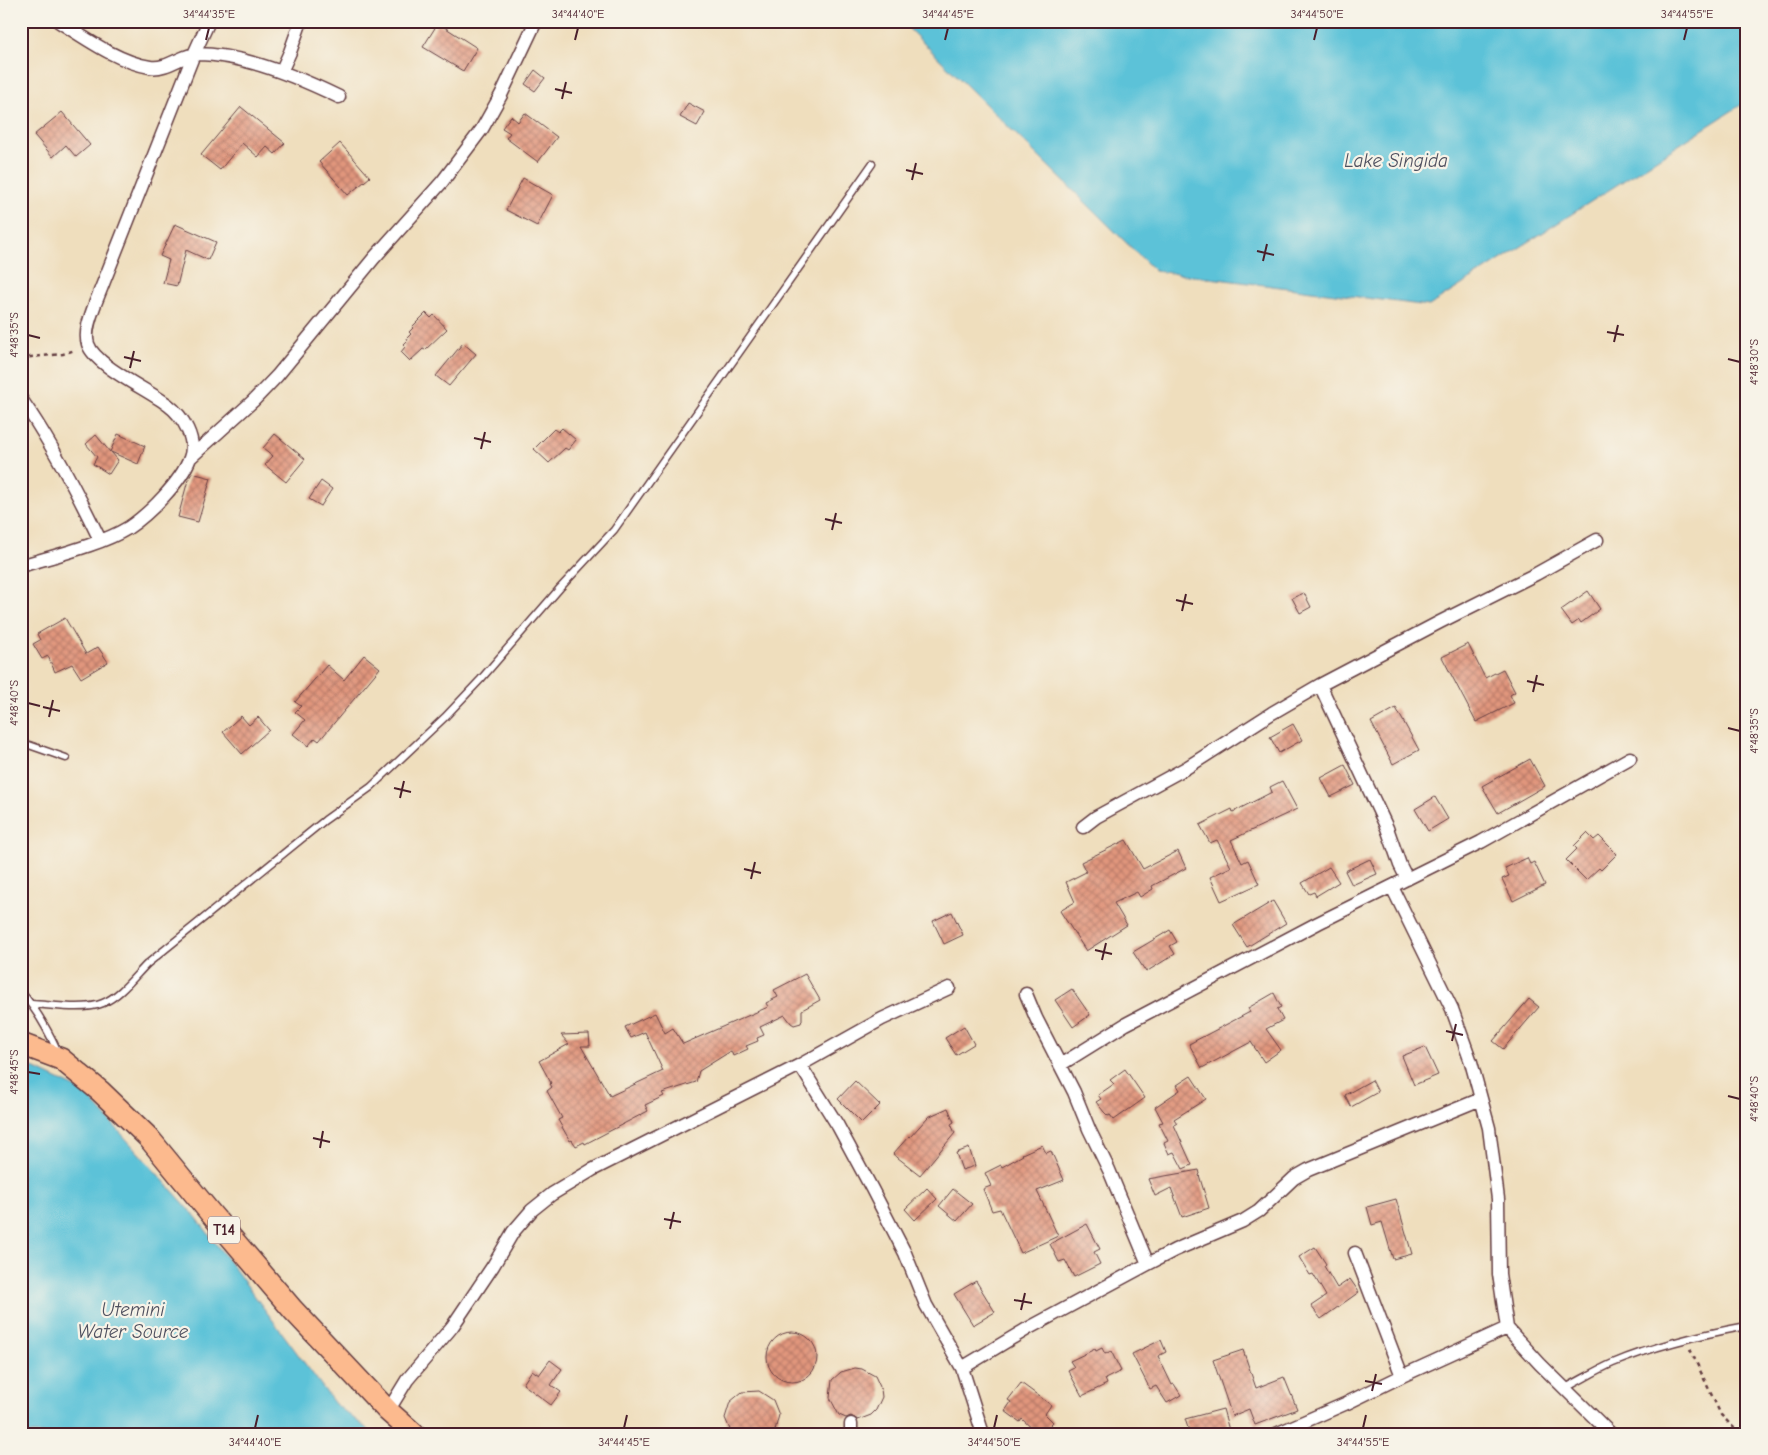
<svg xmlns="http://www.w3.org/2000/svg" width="1768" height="1455" font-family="'Comic Neue',sans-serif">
  <defs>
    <pattern id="building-cross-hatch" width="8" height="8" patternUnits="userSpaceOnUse" patternTransform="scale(1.25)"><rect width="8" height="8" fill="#e1967d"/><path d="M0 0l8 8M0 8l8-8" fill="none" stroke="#b87a67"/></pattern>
  </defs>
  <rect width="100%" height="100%" fill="#f7f3e8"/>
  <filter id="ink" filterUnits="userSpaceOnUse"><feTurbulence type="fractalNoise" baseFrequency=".02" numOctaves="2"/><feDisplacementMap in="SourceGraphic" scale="10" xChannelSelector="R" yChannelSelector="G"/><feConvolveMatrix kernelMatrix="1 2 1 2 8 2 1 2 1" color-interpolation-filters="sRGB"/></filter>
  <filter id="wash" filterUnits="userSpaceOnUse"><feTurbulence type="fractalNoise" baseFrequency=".0096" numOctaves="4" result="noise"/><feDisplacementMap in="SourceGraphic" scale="20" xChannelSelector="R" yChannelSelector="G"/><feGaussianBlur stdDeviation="1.12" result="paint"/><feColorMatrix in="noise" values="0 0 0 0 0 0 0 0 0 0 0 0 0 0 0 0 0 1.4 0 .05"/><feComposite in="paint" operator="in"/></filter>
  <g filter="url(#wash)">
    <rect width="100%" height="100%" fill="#efdebd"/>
    <!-- water -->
    <path fill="#5bc2d8" stroke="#527082" d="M901 21H1747V101L1429 306 1155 271Z
      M21 1062 84 1092 196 1217 335 1404 374 1434H21Z"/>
    <g id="blocks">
      <!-- building -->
      <path fill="url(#building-cross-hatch)" d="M438 23 477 48 463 71 423 47Z
        M535 70 545 78 535 91 525 84Z
        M688 103 705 112 697 126 680 117Z
        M241 107 285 143 275 154 267 147 258 157 242 143 220 170 201 155Z
        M62 112 90 145 76 157 66 145 53 157 34 135Z
        M525 113 557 137 538 162 506 138 510 133 502 128 511 116 518 122Z
        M340 143 370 177 348 195 319 162Z
        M523 178 553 195 537 226 506 210Z
        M175 224 216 242 208 260 186 250 177 286 163 283 169 260 160 256Z
        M426 313 431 318 434 315 447 329 425 350 423 349 410 361 401 352 405 347 403 345 408 340 407 338 411 334 409 332 413 328 412 327Z
        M463 343 476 354 449 386 436 376Z
        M562 428 576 440 568 450 565 448 549 463 534 449 554 429 558 432Z
        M118 434 145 446 138 464 111 452 118 460 109 474 93 464 97 457 86 444 96 435 110 452Z
        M275 434 305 459 286 482 265 465 273 456 263 448Z
        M192 473 211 478 198 522 178 517 188 480Z
        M321 481 332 489 321 506 309 499Z
        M1588 591 1600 609 1581 623 1579 620 1572 625 1561 610Z
        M1304 593 1311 607 1300 613 1292 598Z
        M65 618 86 654 98 647 108 662 81 678 72 664 55 672 48 656 42 659 33 644 40 640 37 634Z
        M1468 644 1485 678 1503 669 1515 692 1510 695 1514 703 1476 722 1442 657Z
        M364 655 380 668 319 741 315 738 308 746 293 734 305 720 295 712 301 706 295 702 327 665 344 680Z
        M1396 708 1419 750 1393 764 1371 722Z
        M241 716 249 725 258 717 269 730 242 754 223 732Z
        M1293 724 1302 740 1279 753 1270 737Z
        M1530 759 1545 786 1498 813 1482 786Z
        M1345 765 1355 785 1331 797 1321 778Z
        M1282 781 1297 809 1231 840 1242 863 1248 860 1259 884 1221 901 1210 877 1231 867 1217 840 1210 843 1200 825 1232 809 1233 812 1272 792 1270 787Z
        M1435 797 1448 819 1428 831 1415 809Z
        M1587 833 1594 840 1599 836 1617 854 1601 870 1599 868 1586 880 1566 860 1577 849 1574 846Z
        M1126 840 1143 869 1178 851 1186 868 1152 886 1153 889 1140 897 1137 892 1114 903 1127 925 1086 951 1060 911 1075 902 1066 882 1086 872 1081 862Z
        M1527 858 1530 864 1534 862 1545 885 1513 901 1502 879 1509 876 1505 868Z
        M1370 859 1377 874 1352 885 1345 871Z
        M1329 867 1339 882 1316 896 1314 892 1309 894 1302 883Z
        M1273 901 1286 923 1247 947 1233 925Z
        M952 912 963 935 944 944 933 921Z
        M1170 930 1177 942 1170 946 1175 954 1146 972 1133 952Z
        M805 974 820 1000 802 1010V1020L801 1023 794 1025 791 1023 785 1015 760 1027 764 1035 757 1038 758 1041 746 1046 748 1049 733 1056 731 1051 699 1071 696 1082 662 1093 664 1096 645 1105 648 1111 585 1144 584 1142 576 1146 572 1140 570 1141 558 1120 562 1118 547 1091 552 1087 550 1084 551 1083 539 1061 569 1044 561 1035 589 1034 590 1046H581L610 1096 663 1071 645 1032 631 1038 625 1027 655 1013 665 1033 673 1028 683 1044 768 1007 766 1003 778 997 774 990Z
        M1072 989 1090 1015 1073 1027 1055 1000Z
        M1274 993 1281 1007 1277 1009 1283 1020 1266 1029 1281 1050 1264 1062 1251 1042 1202 1068 1189 1044 1250 1012 1248 1008Z
        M1529 999 1539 1007 1503 1049 1493 1041Z
        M964 1026 974 1044 956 1055 945 1038Z
        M1425 1047 1438 1075 1414 1085 1402 1056Z
        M1125 1069 1145 1098 1114 1120 1110 1115 1108 1116 1104 1112 1096 1102 1101 1099 1098 1095 1114 1084 1110 1080Z
        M1191 1076 1206 1099 1174 1119 1177 1123 1174 1125 1192 1165 1183 1169 1174 1152 1169 1154 1164 1143 1168 1141 1159 1123 1163 1122 1155 1107 1180 1090 1177 1085Z
        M1372 1080 1378 1092 1351 1107 1345 1095Z
        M855 1081 880 1105 862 1123 838 1099Z
        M948 1108 954 1122 951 1124 955 1133 920 1175 893 1154 909 1136 910 1137 928 1117Z
        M1042 1145 1046 1153 1051 1151 1064 1180 1037 1191 1058 1236 1021 1253 1000 1209 992 1211 983 1189 991 1186 985 1173 1001 1165 1002 1167 1023 1155 1022 1154Z
        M969 1148 975 1166 962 1170 956 1153Z
        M1199 1170 1200 1174 1199 1175 1209 1208 1182 1217 1171 1188 1155 1196 1148 1179Z
        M927 1188 937 1199 915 1220 905 1209Z
        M953 1189 972 1204 957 1221 939 1206Z
        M1396 1199 1412 1254 1393 1259 1382 1222 1372 1225 1367 1207Z
        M1087 1224 1100 1249 1094 1252 1100 1264 1074 1277 1065 1260 1059 1262 1050 1244Z
        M1315 1247 1326 1264 1324 1266 1337 1288 1350 1279 1359 1292 1321 1319 1311 1306 1326 1296 1313 1274 1310 1275 1299 1257Z
        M976 1281 995 1312 973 1325 954 1294Z
        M767 1357a25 25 0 1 1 50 0a25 25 0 1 1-50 0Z
        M1161 1340 1166 1352 1158 1356 1172 1385 1174 1384 1181 1395 1167 1403 1156 1386 1150 1389 1132 1354Z
        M1102 1348 1105 1354 1111 1351 1121 1371 1105 1379 1107 1384 1082 1396 1068 1370 1074 1367 1070 1361 1095 1349 1096 1351Z
        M1243 1350 1256 1388 1284 1377 1297 1409 1255 1425 1249 1409 1232 1416 1213 1360Z
        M550 1360 562 1369 551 1385 561 1392 551 1405 523 1384 532 1370 539 1375Z
        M855 1368 862 1369 875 1376 881 1389 882 1397 876 1410 871 1415 858 1420 851 1416 846 1418 839 1415 830 1398 832 1380 841 1372Z
        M1021 1383 1051 1405 1045 1414 1053 1422 1041 1434H1038L1022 1419 1020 1422 1005 1411 1011 1402 1008 1400Z
        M759 1391 773 1400 779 1415 774 1434H732L725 1418 730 1402 742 1392Z
        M1223 1409 1230 1434H1190L1185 1419Z"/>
    </g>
  </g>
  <g filter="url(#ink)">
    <use href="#blocks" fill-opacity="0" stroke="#633c41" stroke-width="1"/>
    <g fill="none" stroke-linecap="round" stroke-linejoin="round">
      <defs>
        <path id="service" d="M21 747 29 745 66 758
          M21 992C37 1010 48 1030 58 1052
          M32 1004C52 1005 84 1011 103 1003 120 996 134 977 147 964L325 820 371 787 445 717 481 679 560 588 614 530 872 164
          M1565 1388C1581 1380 1597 1370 1613 1363 1654 1346 1703 1334 1747 1326"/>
        <path id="minor" d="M58 21C85 38 118 62 150 67 167 70 183 54 197 54 242 54 298 77 339 97
          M281 72 290 52 301 21
          M21 399C52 443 77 492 100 540
          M191 457 253 401 277 376 374 258 442 182 482 129 501 95 536 21
          M21 566C53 556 100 545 128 528 149 514 181 482 190 458 197 440 183 416 168 405 149 390 95 366 88 344 84 332 91 315 95 304L194 54 209 21
          M1320 685 1387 828 1400 865 1407 879
          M1083 827 1096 817 1186 768 1272 713 1320 685 1440 622 1536 574 1597 540
          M1392 887 1452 1009 1471 1062 1489 1128 1498 1199 1499 1274 1507 1328 1540 1364 1611 1434
          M1026 994 1036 1018 1074 1092 1089 1129 1109 1170 1148 1264
          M800 1065 838 1126 872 1189 905 1253 926 1305 962 1368 983 1434
          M1060 1065 1126 1024 1318 923 1481 842 1630 758
          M1355 1253 1402 1376
          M962 1368 1027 1329 1148 1264 1175 1250 1243 1221 1259 1211 1294 1178 1308 1170 1481 1099
          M388 1411 407 1380 452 1327 493 1266 513 1232 532 1210 552 1194 592 1170 800 1065 882 1019 949 988
          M851 1434V1424
          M1276 1434 1347 1403 1402 1376 1507 1328"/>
        <path id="trunk" d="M21 1044 61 1059 100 1091 148 1137 212 1215 293 1310 388 1411 414 1434"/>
      </defs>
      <!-- service casing -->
      <use href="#service" stroke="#633c41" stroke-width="9"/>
      <!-- minor casing -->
      <use href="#minor" stroke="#633c41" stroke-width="15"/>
      <!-- trunk casing -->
      <use href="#trunk" stroke="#633c41" stroke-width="24"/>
      <!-- path -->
      <path stroke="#633c41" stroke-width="2.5" stroke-dasharray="4 4" stroke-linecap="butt" d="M21 358 63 354 75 350
        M1690 1349 1721 1415 1740 1434"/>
      <!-- service -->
      <use href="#service" stroke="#fff" stroke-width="6"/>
      <!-- minor -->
      <use href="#minor" stroke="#fff" stroke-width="12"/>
      <!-- trunk -->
      <use href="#trunk" stroke="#fcba8e" stroke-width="21"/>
    </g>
  </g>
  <!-- ticks -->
  <path fill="none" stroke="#4a1f2b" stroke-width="2" d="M206 40 209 28M575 40 578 28M945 40 948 28M1314 40 1317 28M1684 40 1687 28M555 89 572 93M562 99 566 82M906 170 923 174M912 180 916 163M1257 251 1274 255M1263 261 1267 244M1607 332 1624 335M28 335 40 338M1614 342 1618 325M124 357 141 361M1728 359 1740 362M130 368 134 351M474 438 491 442M481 449 485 432M825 519 842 523M832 530 836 513M1176 600 1193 604M1182 611 1186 594M1527 681 1544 685M1533 692 1537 675M28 703 40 706M43 707 60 711M49 717 53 700M1728 728 1740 731M394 788 411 792M400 798 404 781M744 869 761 873M751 879 755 862M1095 950 1112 954M1102 960 1106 943M1446 1031 1463 1035M1452 1041 1456 1024M28 1072 40 1074M1728 1096 1740 1099M313 1138 330 1142M320 1148 323 1131M664 1219 681 1222M670 1229 674 1212M1014 1300 1032 1303M1021 1310 1025 1293M1365 1381 1382 1384M1372 1391 1376 1374M255 1428 258 1415M624 1428 627 1415M994 1428 997 1415M1363 1428 1366 1415"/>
  <g text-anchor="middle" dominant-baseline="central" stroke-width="4.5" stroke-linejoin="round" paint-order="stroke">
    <!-- shield labels -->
    <rect fill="#f7f3e8" stroke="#7e5f64" stroke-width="1" x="208" y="1216.5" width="32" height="27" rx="4"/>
    <g font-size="16" font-weight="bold" fill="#4a1f2b">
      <text x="224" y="1230">T14</text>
    </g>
    <!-- water labels -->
    <g font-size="19" font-style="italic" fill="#4f505f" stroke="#f7f3e8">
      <text x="1396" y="161">Lake Singida</text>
      <text x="133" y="1310">Utemini<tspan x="133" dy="22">Water Source</tspan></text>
    </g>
  </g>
  <!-- margin -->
  <rect width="1768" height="1455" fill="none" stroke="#f7f3e8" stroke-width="55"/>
  <rect x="28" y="28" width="1712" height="1400" fill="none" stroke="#4a1f2b" stroke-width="2"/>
  <g font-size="12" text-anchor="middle" fill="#4a1f2b">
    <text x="209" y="18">34°44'35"E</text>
    <text x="578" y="18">34°44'40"E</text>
    <text x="948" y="18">34°44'45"E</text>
    <text x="1317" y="18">34°44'50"E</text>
    <text x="1687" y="18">34°44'55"E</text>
    <text transform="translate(14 335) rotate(-90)" y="4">4°48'35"S</text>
    <text transform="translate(1754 362) rotate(-90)" y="4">4°48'30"S</text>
    <text transform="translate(14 703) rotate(-90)" y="4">4°48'40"S</text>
    <text transform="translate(1754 731) rotate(-90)" y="4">4°48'35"S</text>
    <text transform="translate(14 1072) rotate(-90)" y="4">4°48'45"S</text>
    <text transform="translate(1754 1099) rotate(-90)" y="4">4°48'40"S</text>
    <text x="255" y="1446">34°44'40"E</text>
    <text x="624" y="1446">34°44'45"E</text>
    <text x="994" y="1446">34°44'50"E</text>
    <text x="1363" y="1446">34°44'55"E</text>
  </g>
</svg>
